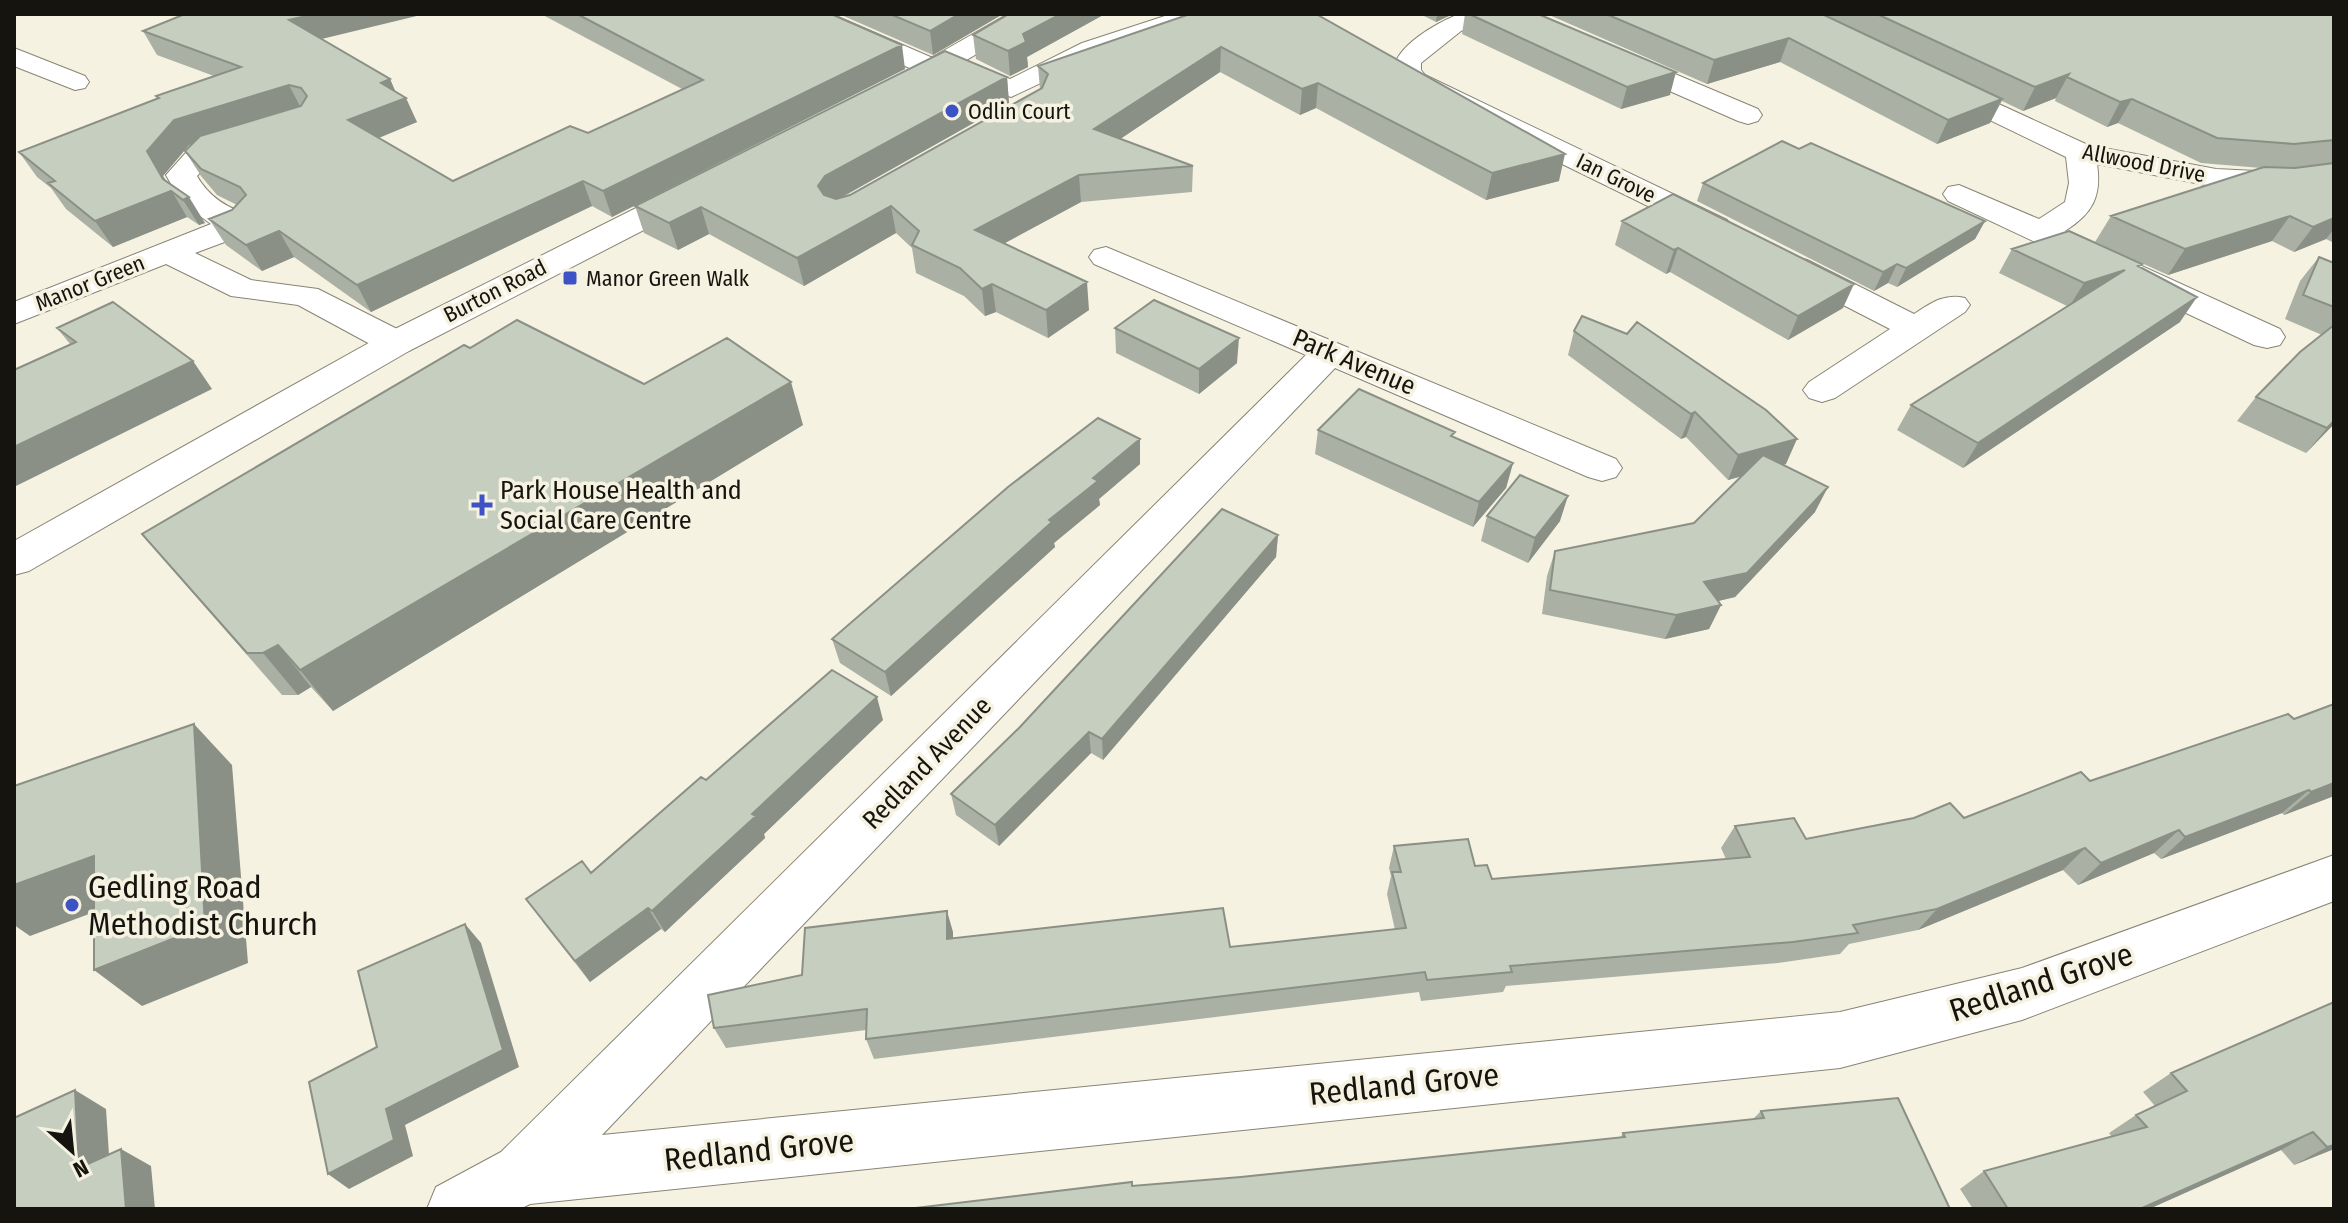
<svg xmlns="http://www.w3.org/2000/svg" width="2348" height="1223" font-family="'Fira Sans Condensed',sans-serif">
  <rect width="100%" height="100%" fill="#f6f2e1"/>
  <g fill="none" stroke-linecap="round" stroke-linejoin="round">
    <defs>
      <path id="minor" d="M797 14H831L942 62 953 57 1010 79 1082 43 1171 14H1209L1205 19 1100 55 1011 97 947 72 935 77 925 75 801 19Z
        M1459 14H1495L1491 19 1461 31 1421 63V70L1425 75 1727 220 1732 227 1727 234 1716 237 1705 234 1405 87 1393 71C1396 45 1437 23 1459 14Z
        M14 48 85 76 89 82 85 88 75 90 14 66Z
        M1618 50 1758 109 1762 115 1758 121 1748 124 1738 121 1608 64 1605 58 1608 52Z
        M1942 78 2088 145 2216 169 2277 172 2334 165V183L2277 190 2216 187 2097 164C2102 197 2092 214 2065 231L2280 329 2285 337 2280 345 2267 348 2254 345 1948 201 1943 194 1948 187 1959 185 2039 219 2065 202 2069 183 2066 157 1932 92 1928 86 1932 80Z
        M247 129 257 132 262 138 257 144 213 159 197 176C210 199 231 210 254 216L259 223 246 234 195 253 251 280 318 289 409 335 414 343 409 351 396 354 383 351 298 305 231 296 166 264 14 324V302L211 224 181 202 166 175 191 147Z
        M1106 247 1616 459 1622 468 1616 477 1602 481 1588 477 1335 368 602 1135 1840 1012 2022 968 2334 855V901L2022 1020 1840 1068 530 1204 520 1209H427L436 1187 501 1152 1306 355 1094 264 1089 257 1094 250Z
        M1795 257 1807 260 1914 314C1931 303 1944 293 1965 298L1970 305 1965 312 1835 398 1822 402 1809 398 1803 390 1809 382 1890 329 1783 274 1778 267 1783 260Z"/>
      <path id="secondary" d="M1008 14H1040L1036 19 914 91 904 93 894 91 890 85 894 79Z
        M693 183 704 185 709 192 704 199 409 351 29 571 14 575V541L383 335 682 185Z"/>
    </defs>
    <!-- minor casing -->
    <use href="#minor" stroke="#888475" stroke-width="2"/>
    <!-- secondary casing -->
    <use href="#secondary" stroke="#888475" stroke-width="2"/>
    <!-- minor -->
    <use href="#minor" fill="#fff" fill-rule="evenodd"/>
    <!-- secondary -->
    <use href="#secondary" fill="#fff" fill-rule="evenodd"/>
  </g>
  <!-- wall -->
  <path fill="#aab1a4" d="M541 14H831L905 69 612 217 592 206 371 312 294 257 262 271 226 245 209 219 232 210 237 205 217 195 201 176 185 151 192 144 189 145 163 176 166 181 205 223 199 225 187 217 113 247 66 209 51 188 37 177 19 152 157 99 156 96 214 76 157 55 143 31 321 39 390 79 395 91 417 122 379 138 453 181 588 133 682 89Z
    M839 14H1003L933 55Z
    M1009 14H1105L1027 57 1028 67 1010 76 976 59 973 35Z
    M1190 14 1559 181 1486 200 1316 108 1300 115 1220 72 1120 139 1193 166 1192 192 1081 202 1005 243 1089 310 1048 338 996 312 985 316 964 296 916 273 912 248 896 233 804 286 709 234 678 250 644 233 635 206 1007 77 1009 103 841 198 850 195 1040 89 1038 66Z
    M1420 14H1453L1436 22Z
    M1465 14H1538L1670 95 1621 109 1462 34Z
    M1547 14H2334V163L2289 168 2334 163V243L2326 239 2294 252 2272 241 2168 275 2095 242 2111 216 2261 168 2201 163 2118 123 2107 127 2055 101 2056 98 2023 111 2002 101 1990 123 1937 144 1780 62 1707 84Z
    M1799 149 1985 221 1975 239 1897 287 1888 283 1874 291 1697 201 1703 183Z
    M1622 221 1843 308 1788 340 1670 272 1666 274 1615 245Z
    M2012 249 2142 264 2140 267 2180 322 1963 468 1897 430 1911 405 2067 306 1999 273Z
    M2319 257 2334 263V424L2306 453 2237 421 2256 397 2322 335 2285 319 2300 281Z
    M57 328 212 389 70 344Z
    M1115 328 1237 363 1199 394 1116 353Z
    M1574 331 1786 464 1783 465 1815 512 1735 597 1718 601 1721 605 1709 629 1665 639 1542 614 1547 576 1555 551 1694 523 1742 476 1728 480 1686 437 1681 439 1568 355Z
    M470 348 644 384 803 425 333 711 311 687 298 695H282L178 576 142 534Z
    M1318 430 1454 437 1513 463 1506 488 1473 527 1315 454Z
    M1140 439V464L1099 499 1100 505 1054 543 1055 547 891 696 840 663 832 639Z
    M1487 516 1560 521 1528 563 1481 541Z
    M1278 535 1276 557 1103 760 1091 753 999 846 956 815 951 794Z
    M2288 714 2334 796 2284 815 2282 813 2161 859 2154 853 2078 885 2063 870 1918 930 1849 944 1840 954 1778 963 1506 986 1503 992 1421 1001 1419 992 874 1059 866 1039V1030L726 1048 714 1028 802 975 953 932V938L1230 947 1395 930 1387 894 1391 876 1389 868 1394 846 1475 866 1492 879 1726 859 1721 848 1735 826 1806 839 1964 818 2090 781Z
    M883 720 764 834 765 838 665 932 661 929 590 982 542 921 591 873 706 780Z
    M2334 1002V1149L2294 1165 2281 1150 2149 1209H1973L1960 1189 1984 1171 2112 1137 2109 1133 2136 1115 2155 1106 2143 1092 2171 1073Z
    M1761 1111 1950 1209 1132 1186 1241 1177 1620 1138 1623 1133 1753 1119Z"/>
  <!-- shaded-wall -->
  <path fill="#8b9086" d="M315 14H425L301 44 289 20Z
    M959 14H1003L933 55 930 31Z
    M1061 14H1105L1027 57 1028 67 1010 76 1008 51 1023 34Z
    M1437 14H1453L1436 22Z
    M1789 38 1780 62 1707 84 1714 60Z
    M902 45 905 69 612 217 603 191Z
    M1221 47 1220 72 1095 156 1094 129Z
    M1676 72 1670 95 1621 109 1627 87Z
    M2069 74 2056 98 2023 111 2035 87Z
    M1007 77 1009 103 831 203 818 186 825 176Z
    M390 79 399 100 406 98 417 122 361 145 348 120 381 83Z
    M1318 83 1316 108 1300 115 1302 89Z
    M289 85 302 110 189 145 163 176 187 217 113 247 95 221 147 151 174 120Z
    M2002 99 1990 123 1937 144 1948 120Z
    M2132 99 2118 123 2107 127 2120 102Z
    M1565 154 1559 181 1486 200 1492 173Z
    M1079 175 1081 202 979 257 975 230Z
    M583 181 592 206 371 312 357 285Z
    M189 197 205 223 199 225 183 200Z
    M891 206 896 233 804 286 797 258Z
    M701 207 709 234 678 250 669 223Z
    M2290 216 2272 241 2168 275 2185 249Z
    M2334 218V229L2326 239 2294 252 2313 227Z
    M1985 221 1975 239 1897 287 1906 268Z
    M279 231 294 257 262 271 246 245Z
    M1678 248 1670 272 1666 274 1674 250Z
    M1897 264 1888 283 1874 291 1883 272Z
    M2125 270 2069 307 2084 283Z
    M1087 282 1089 310 1048 338 1046 310Z
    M992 284 996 312 985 316 982 289Z
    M1854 284 1843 308 1788 340 1798 316Z
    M2197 297 2180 322 1963 468 1978 443Z
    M1239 338 1237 363 1199 394V369Z
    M193 361 212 389 14 487V447Z
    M791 382 803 425 333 711 300 670Z
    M1695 412 1686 437 1681 439 1691 414Z
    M2334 421V424L2306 453 2327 428Z
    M1140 439V464L1099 499 1100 505 1054 543 1055 547 891 696 885 672 1093 478Z
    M1797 439 1786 464 1728 480 1738 455Z
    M1513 463 1506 488 1473 527 1479 502Z
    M1828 487 1815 512 1735 597 1693 607 1704 582Z
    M1568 496 1560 521 1528 563 1535 538Z
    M1278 535 1276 557 1103 760 1102 739Z
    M1721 605 1709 629 1665 639 1676 615Z
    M278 645 311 687 298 695 263 653Z
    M877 697 883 720 764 834 765 838 665 932 652 911 752 814Z
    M194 724 232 765 248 963 142 1006 94 970Z
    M1089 732 1091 753 999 846 995 825Z
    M2334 783V796L2284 815 2311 792Z
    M2309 790 2282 813 2161 859 2185 837Z
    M2179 830 2154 853 2078 885 2101 863Z
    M2085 848 2063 870 1918 930 1937 909Z
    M94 856 140 895 30 936 14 925V885Z
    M648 908 661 929 590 982 575 961Z
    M947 911 953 932V960L947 939Z
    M465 924 481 943 519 1067 405 1125 413 1156 349 1189 328 1174 386 1109Z
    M75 1090 106 1109 111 1185 79 1168Z
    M2313 1132 2281 1150 2149 1209H2140Z
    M2334 1145V1149L2294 1165 2327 1147Z
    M121 1149 151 1166 155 1209H126Z"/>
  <!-- building -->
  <path fill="#c6cebf" stroke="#8b9086" stroke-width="2" d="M185 14H315L289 20 390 79 381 83 406 98 348 120 453 181 570 126 588 133 703 80 577 14H831L902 45 603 191 583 181 357 285 279 231 246 245 209 219 232 210 246 195 240 187 201 169 185 151 200 136 301 106 307 96 301 88 289 85 174 120 147 151 163 179 189 197 183 200 171 191 95 221 48 183 55 181 19 152 159 98 156 96 241 67 143 31Z
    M890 14H959L930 31Z
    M1009 14H1061L1023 34 1026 42 1008 51 973 35Z
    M1190 14H1316L1565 154 1492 173 1318 83 1302 89 1221 47 1094 129 1193 166 1079 175 975 230 1087 282 1046 310 992 284 982 289 960 268 912 245 919 231 891 206 797 258 701 207 669 223 635 206 945 51 1007 77 825 176 818 186 824 195 836 199 850 195 1042 88 1048 74 1038 66Z
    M1469 14H1538L1676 72 1627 87Z
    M1606 14H1822L2002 99 1948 120 1789 38 1714 60Z
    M1877 14H2334V140L2294 144 2217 138 2132 99 2120 102 2067 77 2069 74 2035 87Z
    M1782 141 1799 149 1811 143 1985 221 1906 268 1897 264 1883 272 1703 183Z
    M2334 163V218L2313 227 2290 216 2185 249 2111 216 2264 167 2295 168Z
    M1673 194 1854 284 1798 316 1678 248 1674 250 1622 221Z
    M2069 231 2142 264 2138 266 2197 297 1978 443 1911 405 2125 270 2084 283 2012 249Z
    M2319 257 2334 263V307L2303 295Z
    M1154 300 1239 338 1199 369 1115 328Z
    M113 302 193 361 14 447V370L76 342 57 328Z
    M1582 316 1627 334 1637 322 1766 410 1797 439 1738 455 1695 412 1691 414 1574 331Z
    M517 320 644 384 727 338 791 382 300 670 278 645 263 653H247L142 534 464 345 470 348Z
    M2334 325V421L2327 428 2256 397 2300 352Z
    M1359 389 1455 432 1451 436 1513 463 1479 502 1318 430Z
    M1098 418 1140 439 1093 478 1098 481 1049 520 1052 522 885 672 832 639 1008 487Z
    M1763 455 1828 487 1747 573 1704 582 1721 605 1676 615 1550 590 1555 551 1694 523Z
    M1520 475 1568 496 1535 538 1487 516Z
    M1222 509 1278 535 1102 739 1089 732 995 825 951 794 1019 728Z
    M832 670 877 697 752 814 756 816 652 911 648 908 575 961 526 899 582 861 591 873 701 777 706 780Z
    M2334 704V783L2311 792 2309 790 2185 837 2179 830 2101 863 2085 848 1937 909 1853 925 1858 933 1793 942 1510 966 1512 972 1427 980 1425 972 866 1039 867 1009 714 1028 708 995 802 975 805 928 947 911V939L1223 908 1230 947 1406 928 1392 872H1401L1394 846 1468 839 1475 866 1487 865 1492 879 1750 857 1735 826 1794 818 1806 839 1914 818 1950 803 1964 818 2081 772 2090 781 2288 714 2294 719Z
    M194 724 205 926 94 970V856L14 885V786Z
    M465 924 503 1050 386 1109 394 1140 328 1174 309 1082 377 1047 358 971Z
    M2334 1002V1145L2327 1147 2313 1132 2140 1209H2008L1984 1171 2147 1127 2136 1115 2187 1091 2171 1073Z
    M75 1090 79 1168 121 1149 126 1209H14V1118Z
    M1898 1098 1950 1209H907L1132 1182V1186L1241 1177 1625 1137 1623 1133 1764 1118 1761 1111Z"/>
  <!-- markers -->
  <g fill="#3d52c5" stroke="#f6f2e1" stroke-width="3">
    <circle cx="952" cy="111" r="8"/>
    <rect x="562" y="270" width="16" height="16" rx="4"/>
    <path d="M478 493h8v8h8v8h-8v8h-8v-8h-8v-8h8z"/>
    <circle cx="72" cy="905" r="8"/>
  </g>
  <g text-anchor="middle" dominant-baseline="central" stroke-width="7" stroke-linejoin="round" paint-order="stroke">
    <!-- far-poi labels -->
    <g font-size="22" fill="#15140e" stroke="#f6f2e1" text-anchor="start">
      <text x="968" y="111">Odlin Court</text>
      <text x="586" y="278">Manor Green Walk</text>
    </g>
    <!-- far-street labels -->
    <g font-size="22" fill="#15140e" stroke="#f6f2e1">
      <text transform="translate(2144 163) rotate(11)">Allwood Drive</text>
      <text transform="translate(1616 178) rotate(26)">Ian Grove</text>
      <text transform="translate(90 283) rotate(-22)">Manor Green</text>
      <text transform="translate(495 291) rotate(-27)">Burton Road</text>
    </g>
    <!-- street labels -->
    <g font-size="26" fill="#15140e" stroke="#f6f2e1">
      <text transform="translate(1354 362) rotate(23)">Park Avenue</text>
      <text transform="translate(927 763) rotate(-46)">Redland Avenue</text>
    </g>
    <!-- poi labels -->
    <g font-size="26" fill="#15140e" stroke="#f6f2e1" text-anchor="start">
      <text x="500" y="490">Park House Health and<tspan x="500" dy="30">Social Care Centre</tspan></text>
    </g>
    <!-- near-poi labels -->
    <g font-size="32" fill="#15140e" stroke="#f6f2e1" text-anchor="start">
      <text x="88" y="887">Gedling Road<tspan x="88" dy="37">Methodist Church</tspan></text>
    </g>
    <!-- near-street labels -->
    <g font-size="32" fill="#15140e" stroke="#f6f2e1">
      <text transform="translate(2041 982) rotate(-18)">Redland Grove</text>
      <text transform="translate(1404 1084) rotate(-6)">Redland Grove</text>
      <text transform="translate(759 1150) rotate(-6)">Redland Grove</text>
    </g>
  </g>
  <!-- border -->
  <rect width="2348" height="1223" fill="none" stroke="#15140e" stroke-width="32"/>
  <!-- north arrow -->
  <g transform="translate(72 1151) rotate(153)" stroke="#f6f2e1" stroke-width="6" paint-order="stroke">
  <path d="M0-6L14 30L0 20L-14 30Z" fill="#15140e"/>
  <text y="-12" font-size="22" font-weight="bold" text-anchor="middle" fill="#15140e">N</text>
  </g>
</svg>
